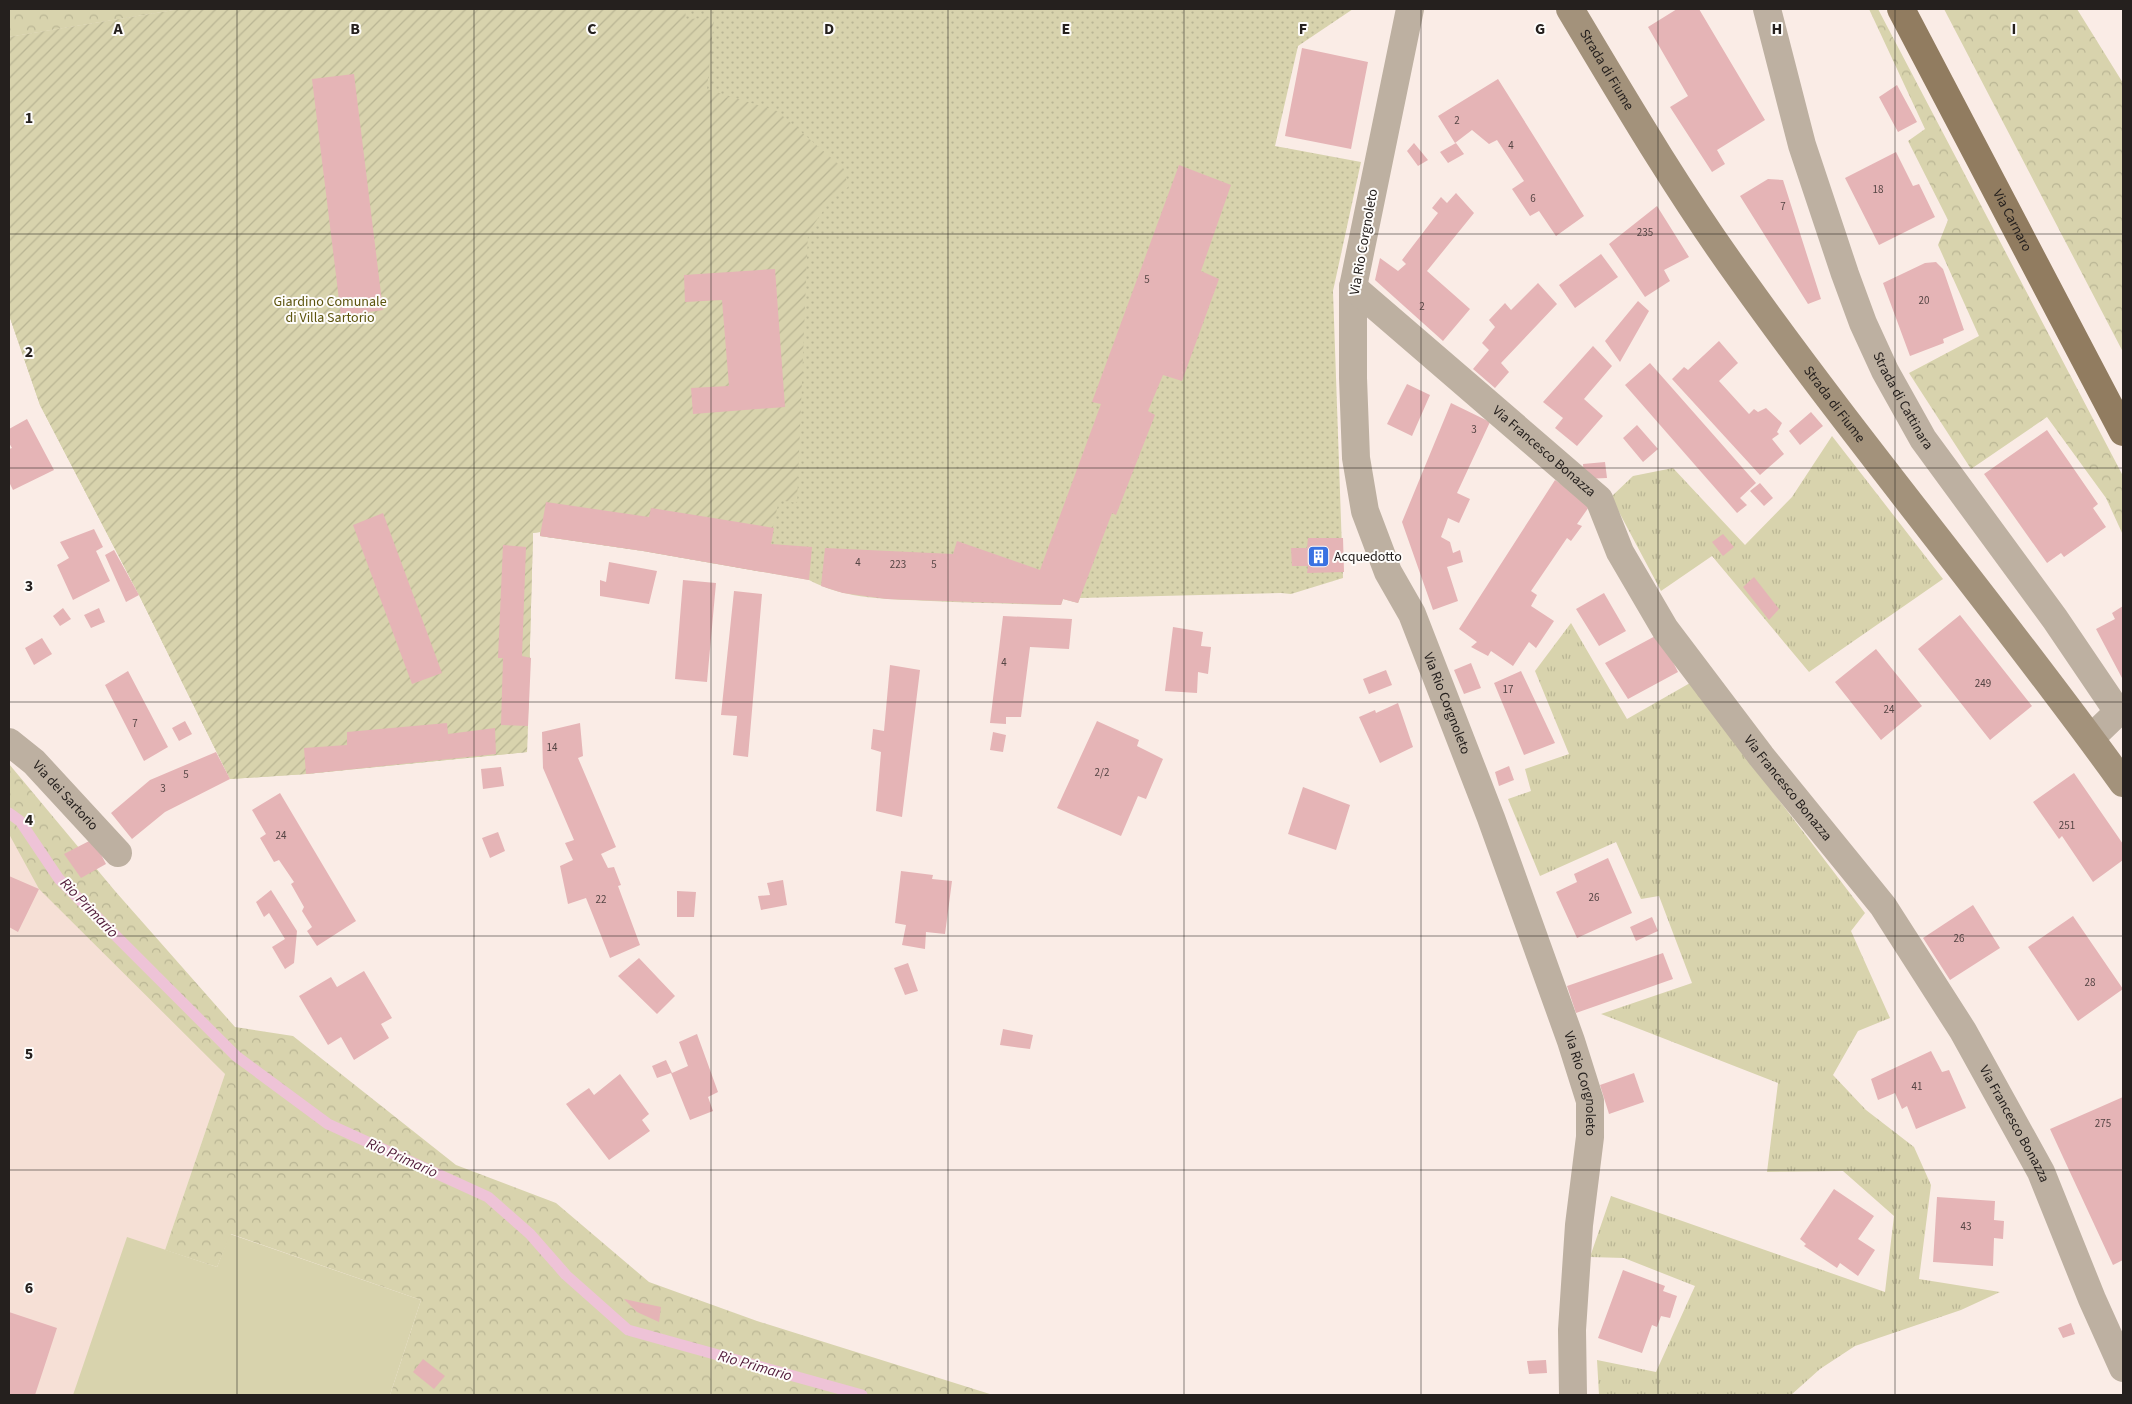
<svg xmlns="http://www.w3.org/2000/svg" width="2132" height="1404" font-family="'Source Sans 3',sans-serif">
  <defs>
    <pattern id="grass-tufts" width="24" height="20" patternUnits="userSpaceOnUse" patternTransform="scale(1.25)"><rect width="24" height="20" fill="#d8d3ad"/><path d="M3 7l-1-3M5 7V3M7 7l1-3M15 17l-1-3M17 17v-4M19 17l1-3" fill="none" stroke="#b9b594"/></pattern>
    <pattern id="forest-crowns" width="20" height="18" patternUnits="userSpaceOnUse" patternTransform="scale(1.25)"><rect width="20" height="18" fill="#d8d3ad"/><path d="M2 6a3 3 0 1 1 6 0M12 15a3 3 0 1 1 6 0" fill="none" stroke="#b9b594"/></pattern>
    <pattern id="park-dots" width="8" height="8" patternUnits="userSpaceOnUse" patternTransform="scale(1.25)"><rect width="8" height="8" fill="#d8d3ad"/><path d="M2 2h.1M6 6h.1" fill="none" stroke="#b9b594" stroke-width="1.8" stroke-linecap="round"/></pattern>
    <pattern id="garden-furrows" width="10" height="10" patternUnits="userSpaceOnUse" patternTransform="scale(1.25)"><rect width="10" height="10" fill="#d8d3ad"/><path d="M-1 1l2-2M0 10L10 0M9 11l2-2" fill="none" stroke="#b9b594"/></pattern>
  </defs>
  <rect width="100%" height="100%" fill="#faece6"/>
  <!-- built -->
  <path fill="#f6e0d6" d="M9 834 225 1074 165 1250 390 1395H9Z"/>
  <!-- grass -->
  <path fill="url(#grass-tufts)" d="M1832 436 1943 579 1809 672 1712 556 1661 591 1611 497 1633 476 1673 468 1745 545 1792 497Z
    M1571 623 1627 719 1690 683 1865 913 1851 931 1890 1018 1858 1031 1833 1075 1866 1110 1914 1147 1931 1185 1919 1279 2000 1292 1961 1310 1855 1346 1820 1369 1791 1395H1599L1597 1360 1656 1372 1695 1286 1624 1258 1590 1257 1611 1196 1885 1292 1894 1216 1843 1171 1767 1172 1778 1083 1601 1014 1692 983 1659 896 1641 899 1616 842 1540 876 1508 799 1531 791 1525 769 1569 754 1535 671Z"/>
  <!-- forest -->
  <path fill="url(#forest-crowns)" d="M9 9H181L9 37Z
    M1869 9H1878L2123 476V535L2106 498 2047 417 1971 469 1909 373 1979 336 1938 245 1948 220 1908 141 1925 129Z
    M1944 9H2077L2123 83V352Z
    M9 764 115 891 235 1027 293 1036 456 1165 556 1203 649 1282 757 1321 993 1395H390L421 1300 231 1234 217 1267 165 1250 225 1074 39 889 9 834Z"/>
  <!-- park -->
  <path fill="url(#park-dots)" d="M181 9H1353L1298 46 1275 146 1361 162 1333 291 1343 578 1291 594 1281 593 1080 598 1078 603 1063 599 1061 605C1018 604 975 603 931 601 890 599 846 600 809 580L643 551 540 536V532L533 533 527 752 306 774 230 779 139 595 40 405 9 315V37Z"/>
  <!-- garden -->
  <path fill="url(#garden-furrows)" d="M181 9H685L686 19 714 18 707 89 777 111 844 169 848 187 832 198 808 233 797 503 779 500 763 572 643 551 540 536V532L533 533 527 752 306 774 230 779 139 595 40 405 9 315V37Z"/>
  <!-- pitch -->
  <path fill="#d8d3ad" d="M230 1234 421 1300 390 1395H73L127 1237 217 1267Z"/>
  <g fill="none" stroke-linecap="round" stroke-linejoin="round">
    <!-- stream -->
    <path stroke="#eec3d7" stroke-width="11" d="M9 813 20 821 59 879 236 1056 328 1124 488 1197 530 1234 566 1275 628 1330 862 1395"/>
  </g>
  <!-- building -->
  <path fill="#e5b4b6" d="M1677 9H1699L1765 120 1717 150 1725 164 1712 172 1670 107 1688 96 1648 27Z
    M1302 48 1368 62 1351 149 1285 136Z
    M354 74 383 310 341 316 312 79Z
    M1498 79 1584 216 1556 236 1539 211 1530 216 1512 189 1524 181 1497 140 1489 144 1472 130 1455 143 1438 116Z
    M1897 85 1917 122 1898 132 1879 97Z
    M1414 143 1428 160 1418 166 1407 151Z
    M1456 143 1464 154 1448 163 1440 152Z
    M1896 152 1913 186 1919 184 1935 217 1879 245 1845 178Z
    M1179 165 1231 185 1201 271 1219 279 1182 381 1163 375 1148 411 1155 415 1116 515 1112 513 1078 603 1063 599 1061 605 887 599 843 593 821 586 825 548 953 554 957 541 1040 570 1101 404 1092 402Z
    M1768 179 1783 180 1821 299 1808 304 1740 196Z
    M1456 193 1474 213 1427 271 1470 309 1443 341 1375 280 1380 258 1398 271 1406 264 1402 260 1438 213 1432 208 1441 197 1447 203Z
    M1657 206 1689 257 1664 270 1670 281 1645 297 1609 244Z
    M1601 254 1618 277 1575 308 1559 285Z
    M1936 262 1943 269 1964 330 1943 339 1944 343 1910 356 1883 283 1925 263Z
    M775 269 785 407 693 414 691 388 729 386 722 300 685 302 684 275Z
    M1538 283 1557 304 1501 363 1509 372 1495 388 1473 369 1489 350 1482 343 1495 327 1489 320 1505 303 1511 310Z
    M1638 301 1649 311 1620 362 1605 341Z
    M1719 341 1738 363 1719 381 1749 414 1754 409 1758 412 1766 408 1782 423 1777 432 1779 434 1772 439 1784 454 1760 475 1672 379 1684 367 1688 370Z
    M1593 346 1612 366 1584 399 1603 416 1577 446 1555 428 1563 418 1543 402Z
    M1650 363 1756 483 1740 498 1747 505 1737 513 1625 385Z
    M1407 384 1430 395 1412 436 1387 424Z
    M1451 403 1490 422 1457 493 1470 499 1459 523 1448 518 1441 537 1450 542 1453 553 1460 550 1463 562 1447 567 1458 601 1433 610 1402 522Z
    M1811 412 1823 426 1800 445 1789 431Z
    M27 419 54 470 13 490 9 482V449L12 448 9 443V429Z
    M1637 425 1658 449 1643 462 1623 438Z
    M2047 430 2098 504 2093 508 2106 527 2064 557 2061 553 2047 563 1984 474Z
    M1605 462 1607 478 1584 479 1583 464Z
    M1555 480 1591 504 1577 524 1582 526 1571 541 1567 538 1531 591 1537 595 1531 606 1554 621 1536 648 1529 642 1513 666 1491 651 1488 656 1471 647 1477 642 1459 629Z
    M1760 483 1773 498 1764 506 1750 491Z
    M546 502 649 517 651 508 774 528 771 544 812 547 809 580 643 551 540 536Z
    M383 513 442 673 412 684 353 525Z
    M94 529 103 547 96 551 110 581 73 600 57 565 69 558 60 542Z
    M1723 534 1734 547 1723 556 1712 542Z
    M1308 538H1343L1344 572 1307 573 1308 566H1292L1291 548H1307Z
    M503 545 526 547 522 656 531 658 528 726 501 725 503 658H498Z
    M114 550 139 595 126 602 105 555Z
    M609 562 657 571 649 604 600 596V580L606 582Z
    M1754 577 1779 609 1769 620 1743 587Z
    M683 580 716 583 707 682 675 679Z
    M734 591 762 594 748 757 733 755 737 716 721 715Z
    M1604 593 1626 631 1599 646 1576 609Z
    M2123 606V677L2122 678 2096 629 2115 619 2112 613Z
    M63 608 71 619 60 626 53 616Z
    M99 608 105 622 91 628 84 615Z
    M1960 615 2032 706 1990 740 1918 649Z
    M1003 616 1072 619 1069 649 1030 647 1021 717H1006V724L990 723Z
    M1173 627 1203 632 1201 646 1211 647 1208 674 1198 672 1197 693 1165 691Z
    M1659 634 1678 672 1628 699 1605 663Z
    M42 638 52 654 34 665 25 648Z
    M1876 649 1922 706 1881 740 1835 682Z
    M1471 663 1481 688 1464 694 1454 670Z
    M890 665 920 670 902 817 876 811 881 752 871 749 873 729 884 731Z
    M1386 670 1392 685 1369 694 1363 679Z
    M128 671 168 747 144 761 105 685Z
    M1521 671 1555 743 1524 755 1494 683Z
    M1398 703 1413 747 1380 763 1359 717 1375 710 1376 713Z
    M185 721 192 734 179 741 172 728Z
    M1097 721 1139 740 1137 746 1163 759 1146 799 1138 796 1121 836 1057 808Z
    M447 723 448 734 495 728 496 754 306 774 304 748 347 745V732Z
    M580 723 583 756 578 758 616 847 601 854 608 868 614 867 621 885 618 886 640 945 610 958 586 898 568 904 560 866 573 860 565 843 574 840 543 768 542 732Z
    M993 732 1006 735 1003 752 990 750Z
    M216 752 230 779 165 812 132 839 111 813 150 780Z
    M1509 766 1514 780 1499 786 1495 772Z
    M501 767 504 786 483 789 481 769Z
    M2074 773 2123 844V860L2093 882 2062 836 2059 839 2033 802Z
    M1303 787 1350 805 1336 850 1288 834Z
    M280 793 356 921 317 946 307 931 312 927 302 911 304 907 291 884 294 882 279 860 274 862 260 838 266 834 252 810Z
    M498 832 505 851 490 858 482 838Z
    M93 839 106 864 81 878 64 854Z
    M1608 858 1632 913 1577 938 1556 892 1577 882 1574 874Z
    M901 871 933 875 932 879 952 881 945 934 926 932 925 949 902 945 906 925 895 923Z
    M9 876 39 889 18 932 9 927Z
    M783 880 787 905 761 910 758 896 770 895 767 883Z
    M271 890 297 931 294 963 285 969 272 947 285 939 269 913 264 917 256 902Z
    M677 891 696 892 694 917H677Z
    M1973 905 2000 948 1950 980 1923 938Z
    M2073 916 2123 989 2078 1021 2028 947Z
    M1652 917 1658 931 1636 941 1630 927Z
    M1663 953 1673 979 1576 1013 1567 986Z
    M639 958 675 996 657 1014 618 976Z
    M908 963 918 991 905 995 894 968Z
    M364 971 392 1018 381 1024 389 1038 354 1060 341 1037 328 1045 299 996 331 977 337 987Z
    M1003 1029 1033 1035 1030 1049 1000 1045Z
    M697 1034 718 1092 708 1097 713 1111 690 1120 671 1073 657 1078 652 1066 666 1060 672 1073 688 1066 679 1042Z
    M1931 1051 1942 1072 1949 1070 1966 1108 1916 1129 1907 1106 1902 1109 1895 1093 1878 1100 1871 1079Z
    M1634 1073 1644 1102 1609 1114 1600 1085Z
    M620 1074 649 1114 642 1120 650 1131 609 1160 566 1104 589 1088 594 1095Z
    M2123 1097V1260L2113 1265 2050 1129Z
    M1834 1189 1874 1216 1858 1239 1875 1250 1858 1276 1840 1263 1837 1268 1804 1246 1806 1244 1800 1239Z
    M1937 1197 1995 1201 1994 1220 2004 1221 2003 1239 1994 1238 1993 1266 1933 1262Z
    M1623 1270 1665 1286 1663 1291 1677 1296 1670 1318 1661 1316 1657 1327 1652 1325 1642 1353 1598 1338Z
    M624 1299 661 1307 659 1322 637 1312Z
    M9 1312 57 1328 35 1395H9Z
    M2071 1323 2075 1334 2063 1338 2058 1328Z
    M423 1359 445 1376 434 1389 413 1372Z
    M1546 1360 1547 1373 1529 1374 1527 1361Z"/>
  <g fill="none" stroke-linecap="round" stroke-linejoin="round">
    <!-- minor -->
    <g stroke="#bdb0a1" stroke-width="28">
      <path id="s1" d="M1410 9 1353 287V378L1356 458 1365 511 1388 572 1412 614 1491 818 1571 1041 1590 1101V1137L1579 1225 1572 1330 1573 1395"/>
      <path id="s2" d="M1767 9 1802 145 1845 274 1863 323 1885 371 1923 439 2055 619 2118 712 2091 738"/>
      <path id="s3" d="M1353 287 1599 499 1620 552 1665 629 1761 756 1883 906 1963 1031 2041 1172 2092 1299 2123 1368"/>
      <path id="s4" d="M9 742 34 762 118 853"/>
    </g>
    <!-- secondary -->
    <path stroke="#a3927b" stroke-width="28" id="s5" d="M1570 9C1625 101 1679 193 1742 280 1864 451 2000 612 2123 783"/>
    <!-- primary -->
    <path stroke="#917c60" stroke-width="28" id="s6" d="M1901 9 2123 432"/>
  </g>
  <!-- grid -->
  <path fill="none" stroke="#25201e" stroke-width="1" stroke-opacity="0.55" d="M237 9V1395M474 9V1395M711 9V1395M948 9V1395M1184 9V1395M1421 9V1395M1658 9V1395M1895 9V1395M9 234H2123M9 468H2123M9 702H2123M9 936H2123M9 1170H2123"/>
  <!-- icons -->
  <defs>
    <symbol id="building-square" viewBox="-11 -11 22 22"><rect x="-9" y="-9" width="18" height="18" rx="4" fill="#3a72e2" stroke="#fefcfa"/><path d="M-4-6H4V6H1V3H-1V6H-4ZM-2.5-4.3h1.7v1.8h-1.7ZM.8-4.3h1.7v1.8H.8ZM-2.5-1h1.7V.8h-1.7ZM.8-1h1.7V.8H.8Z" fill="#fff"/></symbol>
  </defs>
  <g fill-rule="evenodd">
    <use href="#building-square" x="1306" y="544" width="25" height="25"/>
  </g>
  <g text-anchor="middle" dominant-baseline="central" stroke-width="4" stroke-linejoin="round" paint-order="stroke">
    <!-- number labels -->
    <g font-size="11" fill="#554544">
      <text x="1457" y="120">2</text>
      <text x="1511" y="145">4</text>
      <text x="1878" y="189">18</text>
      <text x="1533" y="198">6</text>
      <text x="1783" y="206">7</text>
      <text x="1645" y="232">235</text>
      <text x="1147" y="279">5</text>
      <text x="1924" y="300">20</text>
      <text x="1422" y="306">2</text>
      <text x="1474" y="429">3</text>
      <text x="858" y="562">4</text>
      <text x="898" y="564">223</text>
      <text x="934" y="564">5</text>
      <text x="1004" y="662">4</text>
      <text x="1983" y="683">249</text>
      <text x="1508" y="689">17</text>
      <text x="1889" y="709">24</text>
      <text x="135" y="723">7</text>
      <text x="552" y="747">14</text>
      <text x="1102" y="772">2/2</text>
      <text x="186" y="774">5</text>
      <text x="163" y="788">3</text>
      <text x="2067" y="825">251</text>
      <text x="281" y="835">24</text>
      <text x="1594" y="897">26</text>
      <text x="601" y="899">22</text>
      <text x="1959" y="938">26</text>
      <text x="2090" y="982">28</text>
      <text x="1917" y="1086">41</text>
      <text x="2103" y="1123">275</text>
      <text x="1966" y="1226">43</text>
    </g>
    <!-- street labels -->
    <g font-size="14" fill="#25201e" stroke="#fefcfa">
      <text stroke="none"><textPath href="#s5" startOffset="71">Strada di Fiume</textPath></text>
      <text stroke="none"><textPath href="#s6" startOffset="239">Via Carnaro</textPath></text>
      <text transform="translate(1364 242) rotate(-80)">Via Rio Corgnoleto</text>
      <text stroke="none"><textPath href="#s2" startOffset="416">Strada di Cattinara</textPath></text>
      <text stroke="none"><textPath href="#s5" startOffset="476">Strada di Fiume</textPath></text>
      <text stroke="none"><textPath href="#s3" startOffset="252">Via Francesco Bonazza</textPath></text>
      <text stroke="none"><textPath href="#s1" startOffset="718">Via Rio Corgnoleto</textPath></text>
      <text stroke="none"><textPath href="#s3" startOffset="672">Via Francesco Bonazza</textPath></text>
      <text stroke="none"><textPath href="#s4" startOffset="78">Via dei Sartorio</textPath></text>
      <text stroke="none"><textPath href="#s1" startOffset="1122">Via Rio Corgnoleto</textPath></text>
      <text stroke="none"><textPath href="#s3" startOffset="1078">Via Francesco Bonazza</textPath></text>
    </g>
    <!-- park labels -->
    <g font-size="14" fill="#5c540d" stroke="#fefcfa">
      <text x="330" y="302">Giardino Comunale<tspan x="330" dy="16">di Villa Sartorio</tspan></text>
    </g>
    <!-- poi labels -->
    <g font-size="14" fill="#25201e" stroke="#fefcfa" text-anchor="start">
      <text x="1334" y="557">Acquedotto</text>
    </g>
    <!-- water labels -->
    <g font-size="15" font-style="italic" fill="#55203e" stroke="#fefcfa">
      <text transform="translate(89 908) rotate(46)">Rio Primario</text>
      <text transform="translate(402 1158) rotate(24)">Rio Primario</text>
      <text transform="translate(755 1366) rotate(16)">Rio Primario</text>
    </g>
  </g>
  <g font-size="16" text-anchor="middle" font-weight="bold" fill="#25201e" stroke="#fefcfa" stroke-width="4" stroke-linejoin="round" paint-order="stroke">
    <text x="118" y="34">A</text>
    <text x="355" y="34">B</text>
    <text x="592" y="34">C</text>
    <text x="829" y="34">D</text>
    <text x="1066" y="34">E</text>
    <text x="1303" y="34">F</text>
    <text x="1540" y="34">G</text>
    <text x="1777" y="34">H</text>
    <text x="2014" y="34">I</text>
    <text x="29" y="123">1</text>
    <text x="29" y="357">2</text>
    <text x="29" y="591">3</text>
    <text x="29" y="825">4</text>
    <text x="29" y="1059">5</text>
    <text x="29" y="1293">6</text>
  </g>
  <!-- border -->
  <rect width="2132" height="1404" fill="none" stroke="#25201e" stroke-width="20"/>
</svg>
